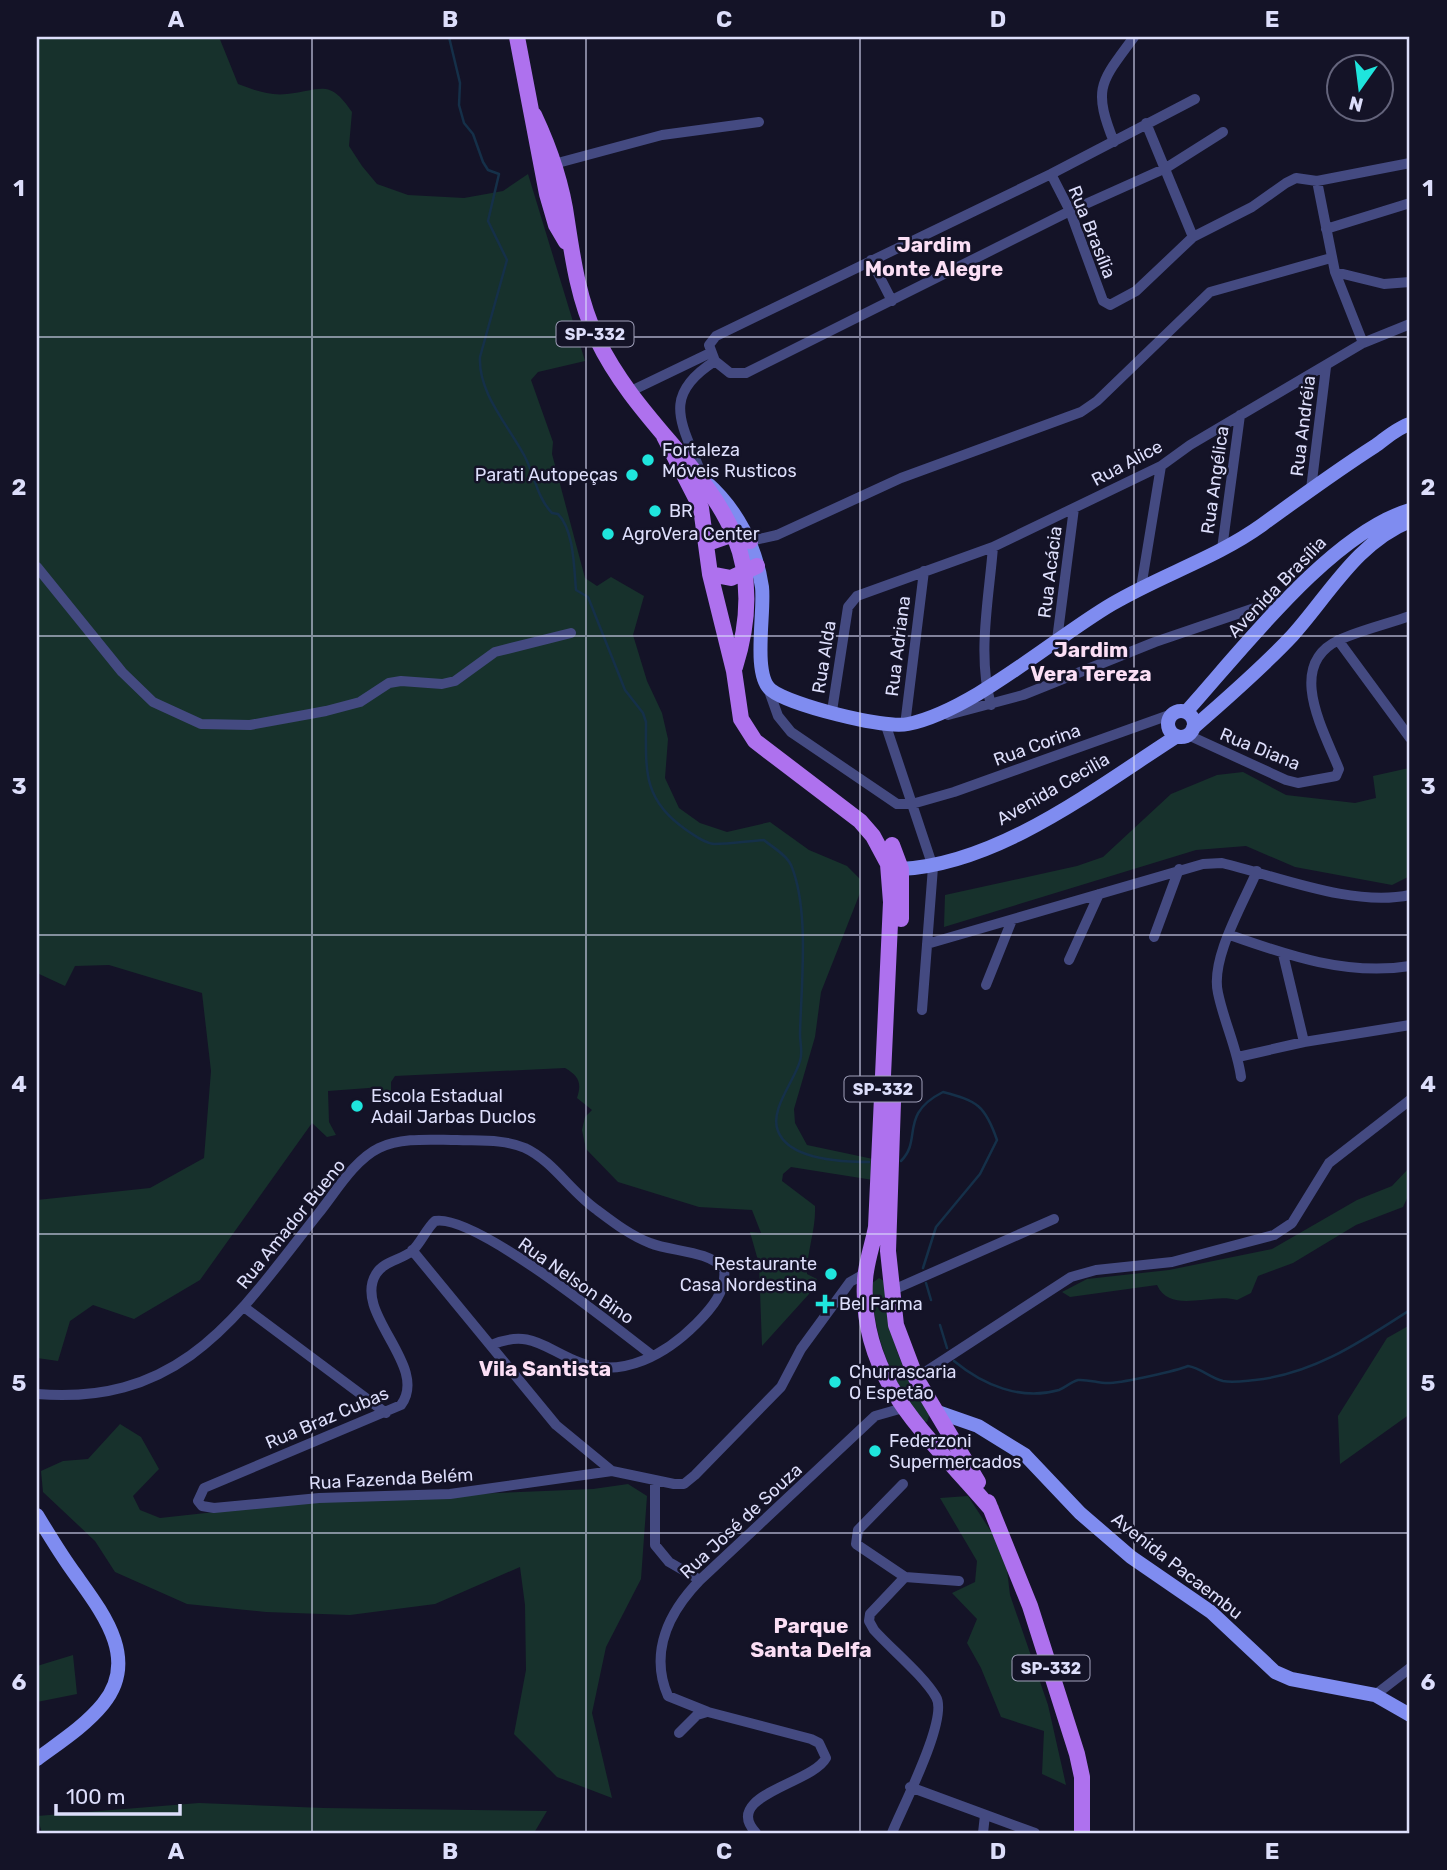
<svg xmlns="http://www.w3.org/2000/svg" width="1447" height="1870" font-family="Rubik,sans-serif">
  <rect width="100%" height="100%" fill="#141327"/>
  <!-- green -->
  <path fill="#17312c" d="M37 37H219L238 84C254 90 269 96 287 94 322 90 329 78 352 112L349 146 362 166 377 184 408 195 464 198 503 191 528 174 585 361 538 372 531 380 553 442 552 454 585 578 597 586 611 577 644 596 633 635 647 681 662 713 668 739 665 778 679 808 700 823 727 832 770 822 809 850 847 866 860 879V893L821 992 815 1037 794 1109 795 1123 807 1145 873 1159V1180L791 1167 783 1174 782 1181 815 1206C816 1230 807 1250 807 1274L817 1279 809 1294 762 1346 759 1264 750 1232 761 1233 752 1210 699 1207 618 1182 586 1149 582 1130 585 1117 592 1110 577 1098C582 1083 579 1076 565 1068L395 1076 391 1082V1091L386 1097 379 1093 382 1087 328 1091 329 1122 336 1135 327 1137 312 1123 200 1280 134 1319 93 1305 70 1321 58 1361 37 1358V1200L150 1188 204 1158 211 1071 202 993 109 965 75 966 65 986 37 973Z
    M1409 768 1410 876 1392 885 1295 867 1246 846 1196 850 944 927 945 895 1077 866 1103 857 1171 794 1217 775 1243 772 1286 795 1355 803 1376 798 1373 776Z
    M1410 1167V1192L1403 1207 1356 1225 1293 1263 1258 1276 1251 1293 1237 1300C1211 1292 1171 1315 1157 1285L1070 1297 1062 1292 1087 1279 1169 1270 1272 1249 1357 1200 1392 1186Z
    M879 1278 884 1281C889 1335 898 1368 930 1413L927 1422 920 1421C889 1371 875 1343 871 1284Z
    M1410 1325V1414L1340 1464 1338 1416 1387 1338Z
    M120 1424 141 1437 159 1469 133 1496 140 1510 160 1518 324 1500 593 1489 628 1484 647 1496 641 1579 606 1647 592 1713 612 1798 557 1777 514 1734 526 1670 525 1605 520 1567 435 1604 350 1615 266 1612 187 1604 115 1572 95 1541 43 1492 41 1471 63 1461 88 1459Z
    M968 1496 1005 1553 1010 1595 1048 1705 1066 1785 1042 1774 1044 1731 1001 1717 981 1668 967 1643 977 1619 952 1593 975 1582 977 1561 940 1498Z
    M73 1655 77 1694 37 1702V1666Z
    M199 1803 324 1808 547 1811 534 1833H42L37 1816Z"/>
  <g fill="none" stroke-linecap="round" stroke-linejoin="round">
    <!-- stream -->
    <path stroke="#153049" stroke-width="2.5" d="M449 37 460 83 459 105 464 123 473 134 483 162 488 170 499 174 488 221 507 260 480 357C478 393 508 425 524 455 534 473 537 498 552 513L558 514C574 530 574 568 576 590L588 597 625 690 643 713 646 722C646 769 642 799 685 829 694 835 704 843 714 844 730 844 748 841 764 840 772 847 787 855 791 865 810 910 801 986 800 1034 800 1043 803 1053 800 1061 795 1080 769 1110 778 1131 789 1160 843 1162 869 1162
      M901 1161C923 1139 898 1115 943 1092 977 1101 985 1105 997 1140L980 1174 936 1227 923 1268
      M926 1283 931 1300
      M940 1325 947 1348
      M954 1361C983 1385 1021 1401 1059 1390 1066 1387 1071 1382 1078 1380 1089 1379 1100 1384 1110 1383 1126 1382 1176 1371 1188 1366 1201 1368 1210 1378 1223 1381 1233 1383 1244 1381 1255 1380 1314 1374 1362 1341 1410 1310"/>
    <!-- street -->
    <path stroke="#444a81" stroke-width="10" d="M1195 99 1051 174 716 336 709 345 715 361 730 373H746L1070 211 1166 168 1223 132
      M1146 123 1193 237
      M1114 142C1092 87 1101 82 1134 37
      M554 164 662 135 759 122
      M1051 174 1070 211 1103 301 1110 305 1136 291 1193 237 1252 207 1286 183 1296 178 1317 181 1410 163
      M1317 181 1335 272 1363 343
      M1326 229 1410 203
      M871 260 892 301
      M1335 272 1384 284 1410 282
      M631 391 710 353
      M701 473C682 423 660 396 715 361
      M1311 489 1326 367
      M750 541 777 535 901 478 1081 412 1097 401 1210 292 1331 258
      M1222 549 1240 415
      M37 567 122 672 153 702 201 724 250 725 326 711 360 702 389 683 401 681 442 684 455 681 495 652 571 633
      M1141 588 1161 466
      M1057 640 1074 508
      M1338 640 1410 738
      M768 688 778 716 791 732 897 804H912L954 792 1172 714
      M991 705C977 655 989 598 993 547
      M832 711 848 607 857 596 993 547 1161 466 1190 445 1363 343 1410 324
      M948 715 1023 695 1155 642 1287 597
      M905 725 924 571
      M886 726 933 867 922 1010
      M1188 735 1286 780 1298 783 1336 776 1339 769C1324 731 1285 665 1339 640 1361 630 1387 624 1410 616
      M1230 935C1289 956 1348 976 1410 966
      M1154 937 1179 869
      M927 944 1203 864 1222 863C1280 877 1352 907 1410 895
      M1283 954 1304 1042
      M1069 960 1099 894
      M986 985 1012 920
      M1238 1057 1304 1042 1410 1025
      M1241 1077C1237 1048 1224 1022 1218 993 1210 959 1243 904 1257 871
      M412 1250 556 1425 612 1471 674 1484H684L695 1475 781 1387 801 1349 850 1282 866 1273
      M893 1290 1054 1219
      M244 1307 386 1413
      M916 1378 1071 1277 1096 1270 1172 1262 1274 1235 1292 1223 1329 1163 1410 1100
      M37 1394C183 1406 238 1315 318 1214 335 1193 354 1160 379 1148 402 1137 432 1140 457 1140 479 1141 504 1139 525 1148 553 1161 571 1192 597 1210 613 1222 631 1236 650 1243 672 1252 708 1250 724 1269 727 1291 711 1309 696 1324 666 1354 624 1378 581 1363 545 1350 532 1328 491 1345
      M612 1471 450 1494 319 1498 214 1508 202 1506 198 1501 204 1488 401 1405C430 1366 352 1313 376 1274 384 1261 401 1260 412 1251 421 1243 426 1229 435 1221 475 1213 617 1329 653 1356
      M655 1481V1545L669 1562 700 1580
      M903 1484 858 1530 856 1544 905 1577 959 1581
      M1375 1695 1410 1668
      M679 1733 697 1715 707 1712
      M910 1787 1035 1833
      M756 1833C721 1795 812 1784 826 1758L819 1743 811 1739 708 1712 668 1696C649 1652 669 1612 700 1580L875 1416 903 1408
      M892 1833C902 1808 949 1718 936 1697 923 1675 892 1650 874 1630L869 1621 870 1614 905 1577
      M983 1833 985 1815"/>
    <!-- secondary -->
    <path stroke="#7f8cf0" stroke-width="14" d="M706 482C737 509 756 547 762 587 765 612 752 675 771 690 790 705 884 729 908 724 972 711 1054 638 1112 604 1161 575 1216 558 1262 525 1299 498 1336 471 1375 446 1385 439 1398 427 1410 424
      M1168 724a13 13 0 1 1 26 0a13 13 0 1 1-26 0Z
      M1186 712C1242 650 1331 533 1410 510
      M1193 728C1227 698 1261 669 1292 636 1329 595 1356 543 1410 521
      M901 869C999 864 1096 788 1177 736
      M938 1412 978 1426 1025 1455 1080 1513 1131 1557 1211 1612 1275 1672 1291 1679 1375 1695 1410 1715
      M37 1515C49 1535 61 1555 75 1574 102 1612 140 1659 103 1704 85 1726 60 1742 37 1759"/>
    <!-- primary -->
    <path stroke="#ae71ee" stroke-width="16" d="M517 37 547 194 556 225 566 242
      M534 115C550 149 562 184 567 221 573 261 579 301 597 339 656 461 786 506 735 667
      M664 436 701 508 710 574 734 671 741 719 755 741 860 821 873 836 888 864 891 902 876 1227C873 1244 866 1262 865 1280 859 1382 931 1438 991 1509
      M708 543 728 536 750 541
      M710 574 731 578 757 566
      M892 845 901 869V919
      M893 1102 888 1251 896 1325 916 1378 978 1482
      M988 1502 1030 1606 1077 1754 1082 1777V1833"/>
  </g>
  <!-- grid -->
  <path fill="none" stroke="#dddefb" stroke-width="2" stroke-opacity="0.55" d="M312 37V1833M586 37V1833M860 37V1833M1134 37V1833M37 337H1410M37 636H1410M37 935H1410M37 1234H1410M37 1533H1410"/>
  <!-- markers -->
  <g fill="#1fe5dd" stroke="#141327" stroke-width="2.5">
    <circle cx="648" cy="460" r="7"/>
    <circle cx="632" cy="475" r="7"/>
    <circle cx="655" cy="511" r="7"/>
    <circle cx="608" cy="534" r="7"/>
    <circle cx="357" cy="1106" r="7"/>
    <circle cx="831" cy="1274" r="7"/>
    <path d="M821.5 1293.5h7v7h7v7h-7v7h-7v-7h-7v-7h7z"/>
    <circle cx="835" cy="1382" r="7"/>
    <circle cx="875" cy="1451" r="7"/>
  </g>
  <g text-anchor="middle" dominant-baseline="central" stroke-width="5" stroke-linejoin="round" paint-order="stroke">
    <!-- shield labels -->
    <g fill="#141327" stroke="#a1a1bb" stroke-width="2">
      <rect x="556.5" y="321.5" width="77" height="25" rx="5"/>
      <rect x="844.5" y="1076.5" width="77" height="25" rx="5"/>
      <rect x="1012.5" y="1655.5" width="77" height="25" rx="5"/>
    </g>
    <g font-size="16" font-weight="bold" fill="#dddefb">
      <text x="595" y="334">SP-332</text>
      <text x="883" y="1089">SP-332</text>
      <text x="1051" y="1668">SP-332</text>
    </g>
    <!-- street labels -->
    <g font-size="18" fill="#dddefb" stroke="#141327">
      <text transform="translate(1092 232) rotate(68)">Rua Brasília</text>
      <text transform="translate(1303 426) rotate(-83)">Rua Andréia</text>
      <text transform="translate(1127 463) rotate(-28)">Rua Alice</text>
      <text transform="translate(1215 480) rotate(-82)">Rua Angélica</text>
      <text transform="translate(1050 572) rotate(-83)">Rua Acácia</text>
      <text transform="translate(1277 587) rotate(-46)">Avenida Brasília</text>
      <text transform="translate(898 646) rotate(-83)">Rua Adriana</text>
      <text transform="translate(824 657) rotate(-81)">Rua Alda</text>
      <text transform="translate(1037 745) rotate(-20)">Rua Corina</text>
      <text transform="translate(1260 749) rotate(22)">Rua Diana</text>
      <text transform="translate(1053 789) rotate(-30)">Avenida Cecilia</text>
      <text transform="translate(291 1224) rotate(-51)">Rua Amador Bueno</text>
      <text transform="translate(576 1281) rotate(35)">Rua Nelson Bino</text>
      <text transform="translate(327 1418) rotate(-23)">Rua Braz Cubas</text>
      <text transform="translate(391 1479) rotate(-3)">Rua Fazenda Belém</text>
      <text transform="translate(741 1521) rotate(-43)">Rua José de Souza</text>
      <text transform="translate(1177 1566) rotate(38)">Avenida Pacaembu</text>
    </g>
    <!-- poi labels -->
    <g font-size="18" fill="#dddefb" stroke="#141327" text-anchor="start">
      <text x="662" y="450">Fortaleza<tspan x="662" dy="21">Móveis Rusticos</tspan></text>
      <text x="618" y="475" text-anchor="end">Parati Autopeças</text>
      <text x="669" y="511">BR</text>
      <text x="622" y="534">AgroVera Center</text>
      <text x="371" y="1096">Escola Estadual<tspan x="371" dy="21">Adail Jarbas Duclos</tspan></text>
      <text x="817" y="1264" text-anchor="end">Restaurante<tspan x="817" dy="21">Casa Nordestina</tspan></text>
      <text x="839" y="1304">Bel Farma</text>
      <text x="849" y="1372">Churrascaria<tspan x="849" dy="21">O Espetão</tspan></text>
      <text x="889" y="1441">Federzoni<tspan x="889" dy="21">Supermercados</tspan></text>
    </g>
    <!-- quarter labels -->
    <g font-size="21" font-weight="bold" fill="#fbdff5" stroke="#141327">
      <text x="934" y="244">Jardim<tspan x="934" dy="24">Monte Alegre</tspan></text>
      <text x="1091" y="649">Jardim<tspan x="1091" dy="24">Vera Tereza</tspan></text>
      <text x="545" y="1368">Vila Santista</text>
      <text x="811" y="1625">Parque<tspan x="811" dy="24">Santa Delfa</tspan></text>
    </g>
  </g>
  <!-- border -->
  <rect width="1447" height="1870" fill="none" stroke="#141327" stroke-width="77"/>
  <!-- north arrow -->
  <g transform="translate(1360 88) rotate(194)"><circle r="33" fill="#141327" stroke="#64647c" stroke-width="2"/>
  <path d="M0-5L12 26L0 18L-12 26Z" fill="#1fe5dd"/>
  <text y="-10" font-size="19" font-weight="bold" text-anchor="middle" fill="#dddefb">N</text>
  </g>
  <!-- scale -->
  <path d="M56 1804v10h124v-10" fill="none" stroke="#dddefb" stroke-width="3.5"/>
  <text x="66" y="1804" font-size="21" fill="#dddefb" stroke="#141327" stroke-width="5" paint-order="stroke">100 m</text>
  <rect x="38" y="38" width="1370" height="1794" fill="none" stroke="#dddefb" stroke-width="2.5"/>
  <g font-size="23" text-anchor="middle" font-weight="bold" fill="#dddefb">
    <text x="176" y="27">A</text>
    <text x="450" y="27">B</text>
    <text x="724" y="27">C</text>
    <text x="998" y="27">D</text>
    <text x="1272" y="27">E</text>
    <text x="19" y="196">1</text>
    <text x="1428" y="196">1</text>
    <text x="19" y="495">2</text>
    <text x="1428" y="495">2</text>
    <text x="19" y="794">3</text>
    <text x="1428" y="794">3</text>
    <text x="19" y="1092">4</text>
    <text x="1428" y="1092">4</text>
    <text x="19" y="1391">5</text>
    <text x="1428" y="1391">5</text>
    <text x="19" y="1690">6</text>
    <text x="1428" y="1690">6</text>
    <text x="176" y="1859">A</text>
    <text x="450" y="1859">B</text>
    <text x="724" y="1859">C</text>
    <text x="998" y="1859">D</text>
    <text x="1272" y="1859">E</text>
  </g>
</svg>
